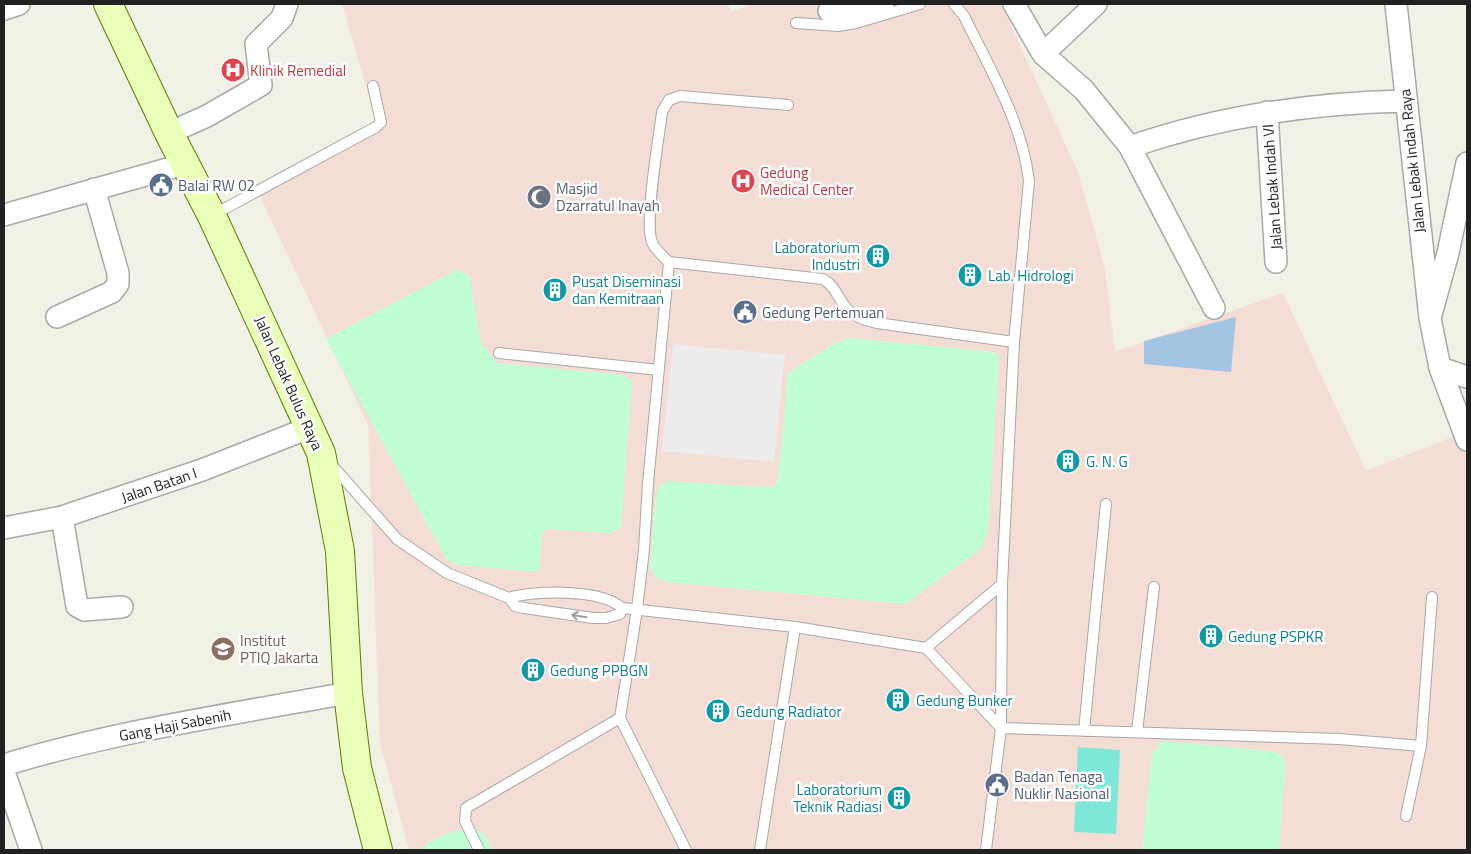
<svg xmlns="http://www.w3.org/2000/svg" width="1471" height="854" font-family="'Titillium Web',sans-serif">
  <rect width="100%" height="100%" fill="#f2f1e6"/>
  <!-- commercial -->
  <path fill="#f4ddd4" d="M342 4H728L731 11 756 4H1001L1078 172 1105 268 1115 352 1283 293 1366 471 1462 433 1467 446V850H409L380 743 368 425 257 190 378 128Z"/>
  <!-- park -->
  <path fill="#c0ffd4" d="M456 270 469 275 481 343 497 363 624 375 632 381 621 527 611 533 547 529C535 538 545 560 537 572L459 565 447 560 326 339Z
    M850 338 994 352 999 355 988 531 986 538 978 551 905 604 668 582 657 578 650 569 656 495 661 484 668 481 764 487 775 486 778 481 788 373 837 342Z
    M1162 741 1273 751C1283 755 1285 760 1285 770L1279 850H1142L1152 754Z
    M470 828C484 830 487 839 493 850H420C430 838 455 830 470 828Z"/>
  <!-- pitch -->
  <path fill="#7de8d8" d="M1078 747 1120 750 1116 834 1074 832Z"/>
  <!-- parking -->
  <path fill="#ededed" d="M673 344 785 355 774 462 662 451Z"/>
  <!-- water -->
  <path fill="#a3c5e4" d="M1236 317 1231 372 1144 364V341Z"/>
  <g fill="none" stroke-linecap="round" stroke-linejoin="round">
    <defs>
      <path id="lane" d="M954 4 964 16C990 69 1022 122 1029 181L1014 342 1002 584 1001 728 986 850
        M796 23 838 26 856 23 920 4
        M788 105 680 96 669 100 662 112C659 137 644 223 652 242 655 250 663 256 669 262L823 279C836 286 838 300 848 310 856 318 866 320 877 323L1014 342
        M213 215 376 127 381 122 373 86
        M669 262 648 483 644 550 637 609 620 718 686 850
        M499 353 659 370
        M330 463 397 539 447 573 509 598 515 606 524 608 593 618H606L620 614 622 608
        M509 598C534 590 602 589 622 608L795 627 926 648 1001 728 1339 739 1421 746 1406 816
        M926 648 1002 584
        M1084 731 1106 504
        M1137 732 1154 587
        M1421 746 1432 597
        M479 850 465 821 466 808 620 718
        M760 850 795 627"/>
      <path id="street" d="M1014 4 1043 54 1084 90 1130 147 1214 308
        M1396 4 1430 318
        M4 9 19 4
        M829 11 869 9 883 4
        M1043 54 1096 4
        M1267 112 1276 262
        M169 133 207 116 261 85 256 44 282 18 287 4
        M1130 147C1219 116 1312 103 1405 101
        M1467 163 1448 253 1430 318 1440 368 1467 440
        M4 215 185 164
        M57 317 112 292 118 284V273L94 189
        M1440 368 1467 377
        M62 517 77 606 84 610 122 607
        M4 528 62 517 202 470 311 427
        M4 765C116 731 233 714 348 693
        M4 772 31 850"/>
      <path id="secondary" d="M108 4 169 133 212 216 321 453 340 551 348 693 357 768 378 850"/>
    </defs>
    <!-- lane casing -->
    <use href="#lane" stroke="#a8a8a8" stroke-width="12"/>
    <!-- street casing -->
    <use href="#street" stroke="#a8a8a8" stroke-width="24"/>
    <!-- secondary casing -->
    <use href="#secondary" stroke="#537f00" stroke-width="30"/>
    <!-- lane -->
    <use href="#lane" stroke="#fff" stroke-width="10"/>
    <!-- street -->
    <use href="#street" stroke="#fff" stroke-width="21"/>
    <!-- secondary -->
    <use href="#secondary" stroke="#eaffb7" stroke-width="28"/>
  </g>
  <!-- one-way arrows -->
  <defs><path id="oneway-shaft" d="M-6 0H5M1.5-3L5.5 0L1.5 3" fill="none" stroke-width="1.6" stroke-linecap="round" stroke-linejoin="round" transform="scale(1.25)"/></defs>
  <use stroke="#9b9b9b" href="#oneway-shaft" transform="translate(579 616) rotate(-171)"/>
  <!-- icons -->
  <defs>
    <symbol id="hospital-disc" viewBox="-11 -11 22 22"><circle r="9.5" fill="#e0444e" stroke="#fff"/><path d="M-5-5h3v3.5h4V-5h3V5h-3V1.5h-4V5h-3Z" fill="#fff"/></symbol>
    <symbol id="civic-disc" viewBox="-11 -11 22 22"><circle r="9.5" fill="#5c6f8a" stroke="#fff"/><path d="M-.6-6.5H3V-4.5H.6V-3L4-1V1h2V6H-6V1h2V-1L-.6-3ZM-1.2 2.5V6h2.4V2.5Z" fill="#fff"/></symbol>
    <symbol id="mosque-disc" viewBox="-11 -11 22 22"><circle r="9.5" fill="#6b7280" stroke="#fff"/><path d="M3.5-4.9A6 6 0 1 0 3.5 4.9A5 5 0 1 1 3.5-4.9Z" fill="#fff"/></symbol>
    <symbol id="building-disc" viewBox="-11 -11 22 22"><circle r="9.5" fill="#0f9aa8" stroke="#fff"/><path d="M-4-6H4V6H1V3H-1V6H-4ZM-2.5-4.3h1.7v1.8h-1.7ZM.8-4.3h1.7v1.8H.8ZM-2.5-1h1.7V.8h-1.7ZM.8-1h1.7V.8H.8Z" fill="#fff"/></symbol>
    <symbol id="university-disc" viewBox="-11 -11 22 22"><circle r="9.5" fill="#8d6e63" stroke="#fff"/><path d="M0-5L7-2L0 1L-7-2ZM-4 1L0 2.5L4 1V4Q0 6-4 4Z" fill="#fff"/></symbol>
  </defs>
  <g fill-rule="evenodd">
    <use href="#hospital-disc" x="219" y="56" width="28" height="28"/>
    <use href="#hospital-disc" x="729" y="167" width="28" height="28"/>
    <use href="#civic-disc" x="147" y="171" width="28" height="28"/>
    <use href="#mosque-disc" x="525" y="183" width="28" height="28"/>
    <use href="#building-disc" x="864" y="242" width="28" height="28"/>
    <use href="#building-disc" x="956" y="261" width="28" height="28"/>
    <use href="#building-disc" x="541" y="276" width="28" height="28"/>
    <use href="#civic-disc" x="731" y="298" width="28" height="28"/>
    <use href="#building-disc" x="1054" y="447" width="28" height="28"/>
    <use href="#building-disc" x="1197" y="622" width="28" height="28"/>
    <use href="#university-disc" x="209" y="635" width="28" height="28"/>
    <use href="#building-disc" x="519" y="656" width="28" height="28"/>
    <use href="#building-disc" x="884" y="686" width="28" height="28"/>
    <use href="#building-disc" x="704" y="697" width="28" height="28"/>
    <use href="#civic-disc" x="983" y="771" width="28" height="28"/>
    <use href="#building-disc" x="885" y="784" width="28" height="28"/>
  </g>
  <g text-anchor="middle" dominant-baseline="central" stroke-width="5" stroke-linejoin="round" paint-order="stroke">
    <!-- health labels -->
    <g font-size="15" fill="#be3a42" stroke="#fff" text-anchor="start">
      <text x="250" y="70">Klinik Remedial</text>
      <text x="760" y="172">Gedung<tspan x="760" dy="17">Medical Center</tspan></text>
    </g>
    <!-- street labels -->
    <g font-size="15" fill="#212121" stroke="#fff">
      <text transform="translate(1412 161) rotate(-96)">Jalan Lebak Indah Raya</text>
      <text transform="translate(1272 187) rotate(-94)">Jalan Lebak Indah VI</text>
      <text transform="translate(289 383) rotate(66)">Jalan Lebak Bulus Raya</text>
      <text transform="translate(159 485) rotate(-19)">Jalan Batan I</text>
      <text transform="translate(175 725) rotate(-11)">Gang Haji Sabenih</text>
    </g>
    <!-- service labels -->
    <g font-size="15" fill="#4e5e75" stroke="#fff" text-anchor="start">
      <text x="178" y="185">Balai RW 02</text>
      <text x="762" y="312">Gedung Pertemuan</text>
      <text x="1014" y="776">Badan Tenaga<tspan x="1014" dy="17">Nuklir Nasional</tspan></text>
    </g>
    <!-- worship labels -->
    <g font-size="15" fill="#5b616d" stroke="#fff" text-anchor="start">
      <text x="556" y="188">Masjid<tspan x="556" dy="17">Dzarratul Inayah</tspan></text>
    </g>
    <!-- culture labels -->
    <g font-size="15" fill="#0d838f" stroke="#fff" text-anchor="start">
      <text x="860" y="247" text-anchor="end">Laboratorium<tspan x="860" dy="17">Industri</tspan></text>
      <text x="988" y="275">Lab. Hidrologi</text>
      <text x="572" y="281">Pusat Diseminasi<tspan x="572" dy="17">dan Kemitraan</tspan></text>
      <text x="1086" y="461">G. N. G</text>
      <text x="1228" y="636">Gedung PSPKR</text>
      <text x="550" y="670">Gedung PPBGN</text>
      <text x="916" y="700">Gedung Bunker</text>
      <text x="736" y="711">Gedung Radiator</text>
      <text x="882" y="789" text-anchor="end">Laboratorium<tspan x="882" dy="17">Teknik Radiasi</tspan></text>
    </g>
    <!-- education labels -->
    <g font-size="15" fill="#785e54" stroke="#fff" text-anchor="start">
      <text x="240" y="640">Institut<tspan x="240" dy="17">PTIQ Jakarta</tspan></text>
    </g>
  </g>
  <!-- border -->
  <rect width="1471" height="854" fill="none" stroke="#212121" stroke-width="10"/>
</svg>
